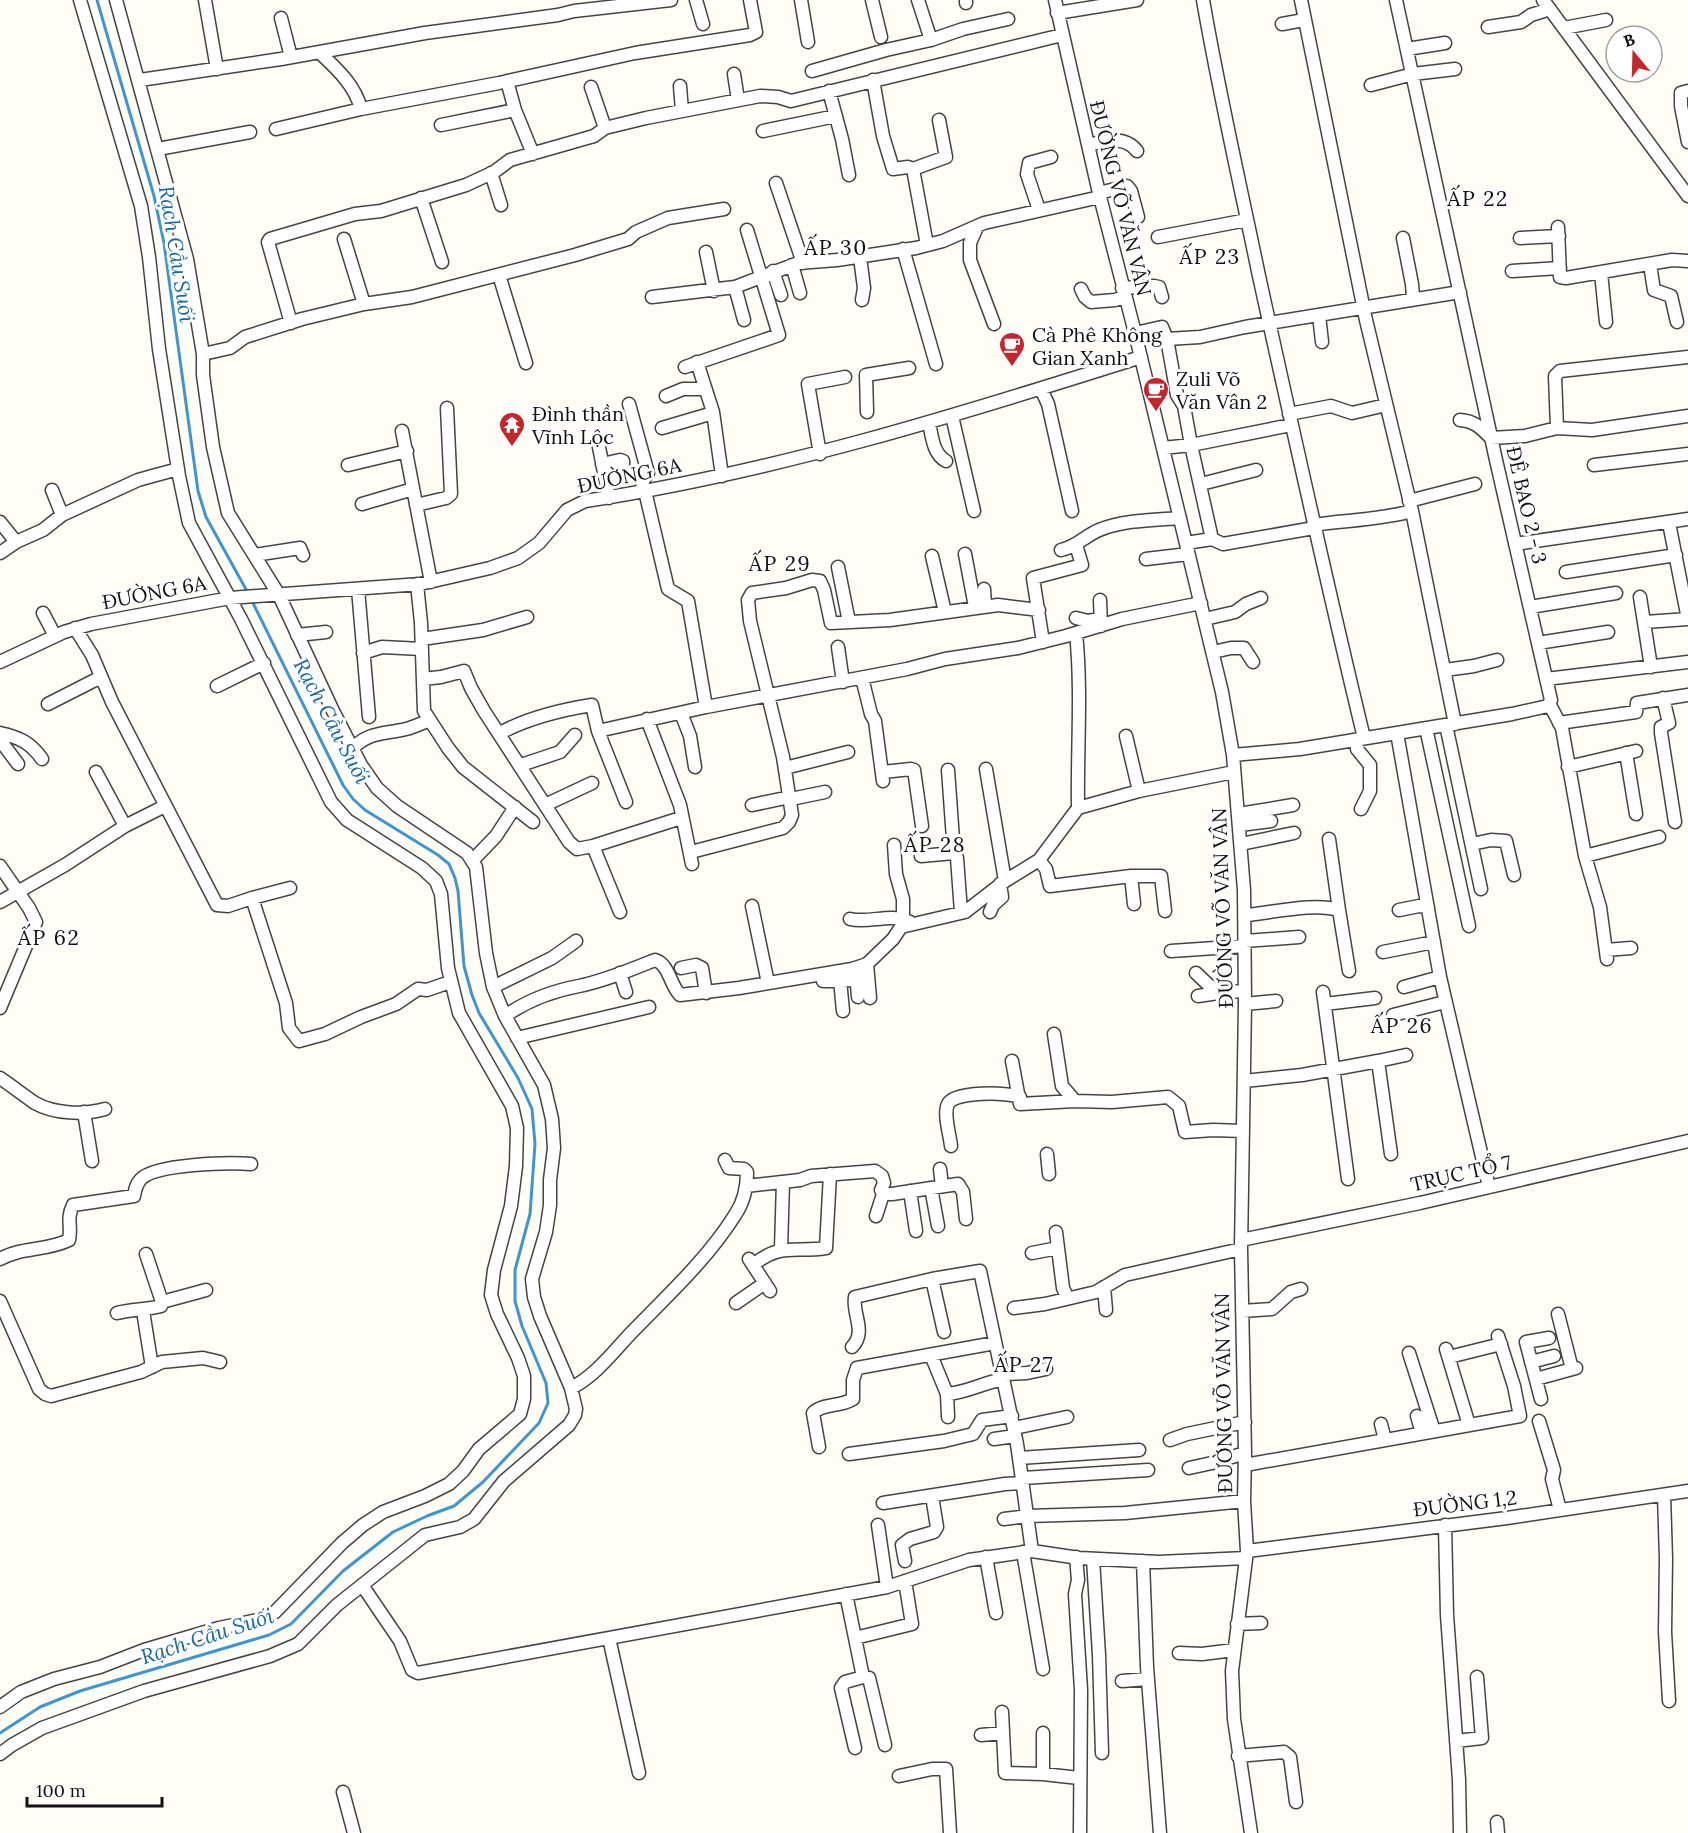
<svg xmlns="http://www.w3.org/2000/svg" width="1688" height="1833" font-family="Lora,serif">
  <rect width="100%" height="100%" fill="#fffdf5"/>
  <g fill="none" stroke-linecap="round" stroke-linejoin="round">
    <!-- stream -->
    <path stroke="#3f96cf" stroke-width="3" d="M97 0 154 196 164 243 198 491 206 517 248 593
      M0 1733 40 1707 80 1691 269 1635 291 1624 343 1571 393 1532 427 1516 454 1506 483 1482 539 1423 548 1403 546 1383 522 1326 515 1301V1270L530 1214 535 1144 532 1109 518 1078 479 1013 472 995 464 966 458 891 455 878 449 864 438 855 365 810 353 799 343 785 251 599"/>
    <defs>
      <path id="minor" d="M205 0 217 69
        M696 0 703 24
        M801 0 808 42
        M872 0 881 37
        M918 0 931 40
        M966 0V3
        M1055 0 1099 193 1135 333 1222 692 1233 755 1244 890 1245 1004 1241 1249 1245 1453 1244 1501 1247 1551 1232 1671 1234 1719 1251 1833
        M1203 0C1219 93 1240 184 1259 276 1293 431 1327 585 1364 738
        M1301 0 1366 320 1412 511 1455 724
        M1543 0 1688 196
        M1057 13 1137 0
        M281 18 291 57
        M1282 24 1304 20
        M1488 27 1521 22 1531 15 1550 9
        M1564 28 1606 20
        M1407 49 1445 43
        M812 71 886 50 931 40 963 29 1008 19
        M734 74 738 100
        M140 80 281 59 425 33 558 15 574 11 671 0
        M873 80 883 136 893 169 908 167 913 169 946 157 939 120
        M507 81 515 110
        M1371 85 1413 74 1455 69
        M680 86 682 111
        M591 87 605 128
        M829 91 842 139 849 175
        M1688 91 1681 93V106L1688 142
        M361 109 499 83 635 53 750 35 756 32 750 0
        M441 125 515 110 533 154
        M276 129 361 109C355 85 337 69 319 52
        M763 131 836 116
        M1088 145C1105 141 1125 135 1137 151
        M158 149 250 132
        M913 169 927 245
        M491 173 501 205
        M776 183 803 263
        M1099 193 1127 186 1131 191 1138 217
        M421 198 442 262
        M1039 210 1027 174 1029 163 1051 157
        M977 227 970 243V260L994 324
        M1558 227 1560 277 1566 278 1672 260 1688 261
        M1158 237 1247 220
        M1403 238 1412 284 1413 298
        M1520 238 1559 236
        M344 239 364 304 412 297 575 255 628 239 636 232 668 218 724 209
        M903 249 936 364
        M706 252 714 291
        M860 257 864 288 862 300
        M792 265 800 293
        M1650 265 1654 290 1671 296 1677 322
        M773 271 781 295
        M1512 271 1560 268
        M1601 273 1606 322
        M499 275 526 363
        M735 287 744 320
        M1122 288 1154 286 1159 287 1162 297
        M1081 289 1085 297 1091 302 1115 300 1124 297
        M652 297 735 287 798 263 837 260 916 248 943 241 984 223 1100 197
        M1319 315 1322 342
        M291 323 268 242 270 239 355 214 381 211 466 185 494 172 510 160 594 136 605 128 646 118 760 96 778 97 791 101 1062 35
        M1135 333 1162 327 1167 339 1200 337 1245 327 1460 292
        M203 354 230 348 245 337 302 319 364 304
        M697 362 713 412 722 476
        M685 367 779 335 747 230
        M1041 389 1048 404 1072 511
        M666 396 683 389H705
        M629 404 648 473 643 481 642 492
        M867 412 866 375 909 368
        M1289 414 1331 406 1352 413 1386 405
        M952 416 974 511
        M1460 420C1475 421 1481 428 1491 438L1525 436 1557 428 1592 430 1688 416
        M929 423C932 436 933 454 946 461
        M662 428 713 413
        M1557 428 1555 376 1560 371 1688 357
        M402 431 431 582
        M598 442 609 498
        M1163 448 1191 445 1184 406 1177 395 1167 339
        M820 454 808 384 845 377
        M602 464 620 460 623 461C624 474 617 478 607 484
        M348 465 407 451
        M1594 465 1688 454
        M1201 484 1256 470
        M645 491 668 589 688 601 706 707
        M1409 501 1475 484
        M362 504 413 489
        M416 505 446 498 451 494 447 408
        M62 515 138 480 178 469
        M0 522 16 542
        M1313 525C1347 520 1379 520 1412 511
        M1212 539 1191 445 1291 425
        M1186 543 1212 539 1223 544 1314 528
        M1515 544 1688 519
        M1061 550C1076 547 1085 536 1099 530 1123 520 1154 520 1180 518
        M0 553 16 542 43 530 62 515 52 490
        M965 554 975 607
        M254 555 300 548 303 555
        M932 556 945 612
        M1146 559 1188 554
        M838 567 849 622
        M1566 572 1676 555
        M417 584 421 623 424 711 448 748 463 767 533 822
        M358 589 369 717
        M984 589 985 606
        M1640 597 1651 667
        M1100 600 1101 626
        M1530 607 1616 593
        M43 613 55 636
        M1076 618 1088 621 1099 619
        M1205 619 1235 612 1246 604 1261 598
        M1645 622 1688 619 1669 523
        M75 628 92 655 112 702 217 905 228 906 252 898 286 1003 289 1028 299 1041 325 1034 361 1017 396 1004 418 989 427 990 450 982
        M1076 633C1082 691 1077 749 1078 808
        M297 635 326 632
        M422 639 483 630 527 617
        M1043 642 1033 578 1082 565 1076 545
        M1538 643 1608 632
        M838 647 843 682
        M1213 652 1231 648H1244L1253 662
        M363 653 382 647 422 649
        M0 662 64 632 91 624 230 598 420 584 490 568 518 558 539 543 567 510 585 501C775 472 958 415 1141 357
        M1445 670 1474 666 1497 660
        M862 678 871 714 875 721 883 781
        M423 679 441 677 464 671 471 688 484 711 569 842 577 849 593 846 681 818
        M1546 679 1688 662
        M217 686 264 663
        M1663 698 1669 723 1661 727V733L1675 822
        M48 704 101 677
        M1550 705 1562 728 1585 856 1600 907 1607 959
        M681 713 690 736 695 767
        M647 719 680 805 692 864
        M1559 723 1636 712 1637 703 1688 695
        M1446 725 1481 889
        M1426 728 1469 926
        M598 731 626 802
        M0 733C19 737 31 743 42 759
        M500 733C528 718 560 710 592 705L598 731 706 707 907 669 945 659 1018 648 1066 636 1122 619 1201 603
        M1397 733 1440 977 1489 1187
        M1126 736 1139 791
        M0 740 18 764
        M1356 740 1357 749 1370 765V791L1361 809
        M352 749C369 731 386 734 406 729 414 727 422 723 430 720
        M1626 753 1636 814
        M1233 755 1300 749 1512 714 1548 706 1551 700 1496 460 1396 0
        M521 765 560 752 575 735
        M1568 767 1636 751
        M785 768 848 752
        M986 769 1005 881
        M948 770 954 853 957 858 961 912
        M883 772 911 769 914 770 922 826
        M791 799 825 792
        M545 805 592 783
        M752 805 790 797
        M1239 814 1293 805
        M1240 825 1271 821
        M125 826 165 806
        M1329 839 1339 910
        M1241 844 1294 833
        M1472 844 1491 840 1506 841 1514 875
        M894 845 896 874 903 899V918
        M593 846 620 912
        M691 852 783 828 789 822 792 815 783 757 750 621 748 600 752 593 786 588 812 580 820 581 824 590 831 623 890 620 998 605 1039 610
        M921 856 954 853
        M1585 856 1659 837
        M1039 860 1046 869 1050 886 1131 876H1161L1165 911
        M472 861 496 836 515 807
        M0 866 29 908 36 922 0 1008
        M1131 876 1134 904
        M252 898 290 888
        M0 902 65 865 125 826 96 772
        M752 906 768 983
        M1399 910 1419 906 1428 907
        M990 912 993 905 1002 897 1000 884
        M1245 915C1272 913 1313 902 1339 910L1349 971
        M850 919C870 924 890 912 910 922
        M1245 941 1299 937
        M1606 950 1631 948
        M1171 951 1245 946
        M1383 952 1434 942
        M867 964 870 998
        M681 968 696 965 702 968 706 993
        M856 972 858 997
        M620 973 626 992
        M1196 973 1217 993
        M840 980 843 1011
        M823 981 856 980
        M493 987 552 958 576 941
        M1404 987 1440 977
        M1323 992 1348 1179
        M1198 996 1225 992 1245 991
        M1245 1004 1276 1001
        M1325 1004 1375 998
        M1393 1015 1445 1002
        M505 1016C528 1000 552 991 579 986 604 981 630 970 655 960 669 964 670 985 680 995L739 988 852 969 867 964 893 939 901 927 965 912 1005 881 1039 860 1078 808 1139 791 1234 772
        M1054 1034 1062 1086 1075 1101 1112 1102 1168 1097 1179 1106 1185 1132 1213 1130 1243 1131
        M517 1038 649 1007
        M1012 1061 1020 1104 1075 1101
        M1378 1061 1406 1055
        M0 1078C12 1086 23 1095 35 1103 54 1114 84 1115 105 1109
        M1244 1081 1302 1075 1378 1061 1391 1154
        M84 1112 92 1161
        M951 1146C950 1135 943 1114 948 1104 954 1091 1008 1092 1020 1097
        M1047 1154 1049 1174
        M940 1169 942 1186
        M746 1186 800 1180 811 1176 875 1171 882 1176 884 1183 881 1190 883 1194 876 1216
        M931 1188 938 1226
        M910 1191 916 1231
        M883 1194H892L958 1184 963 1192 966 1219
        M1056 1232 1063 1288 1067 1297
        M1241 1240 1420 1203 1688 1141
        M781 1249 783 1182
        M1032 1253 1058 1248
        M0 1259C21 1247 47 1251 69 1240 72 1225 66 1220 73 1205L134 1196C135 1190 136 1184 141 1179 155 1164 230 1162 251 1164
        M749 1259 770 1291
        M753 1265C781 1242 795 1253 826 1248L830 1174
        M1104 1287 1106 1310
        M0 1301 39 1389 45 1394 51 1396 141 1372 162 1362 203 1358 220 1362
        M162 1302 206 1290
        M736 1303 765 1283
        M1014 1308 1045 1304 1096 1292 1125 1275 1241 1249
        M143 1311 152 1367
        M1242 1311 1272 1309 1291 1292 1301 1289
        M117 1313C133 1309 146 1310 161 1306L162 1302 146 1254
        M1558 1314 1572 1369
        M944 1332 932 1279 980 1271 1017 1444 1032 1551
        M852 1347C867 1332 852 1314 855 1297L932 1279
        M1446 1349 1469 1425
        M1409 1353 1434 1431
        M931 1355 947 1394 948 1417
        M1449 1357 1501 1344
        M1531 1362 1554 1356
        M1003 1374 1027 1373 1046 1369
        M1536 1379 1576 1368
        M571 1388C596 1376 615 1349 635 1329 670 1293 708 1258 735 1215 744 1202 747 1188 747 1172L744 1169 729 1168 725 1160
        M947 1394C966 1393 985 1382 1004 1379
        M1541 1399 1526 1342 1549 1338
        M1417 1416 1422 1433
        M1539 1421 1554 1470 1552 1479 1560 1510
        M1381 1424 1385 1440
        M1014 1428 1067 1417
        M994 1439 1015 1436
        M1170 1440 1187 1434 1245 1422
        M819 1447 813 1413C823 1403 841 1407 853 1399V1380L857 1368 995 1343
        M849 1454 944 1441 973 1434 982 1420 1012 1416
        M1019 1458 1139 1450
        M1245 1465 1520 1416 1514 1386 1498 1336
        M1189 1468 1212 1463 1245 1453
        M1023 1478 1148 1470
        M1664 1495 1666 1559 1665 1632 1669 1701
        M883 1503 1005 1484 1023 1483
        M1004 1519 1028 1516 1125 1513 1244 1501
        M878 1525 887 1587
        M1445 1525 1447 1615 1459 1780 1460 1833
        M1247 1551 1507 1518 1688 1491
        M1023 1552 1043 1669
        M986 1557 996 1613
        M1076 1557 1078 1580 1075 1594 1081 1690 1080 1833
        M1093 1559 1099 1655 1102 1753
        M905 1561 902 1545 910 1539 934 1532 937 1527 932 1496
        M1143 1561 1147 1667 1160 1833
        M362 1585 400 1641 412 1670 418 1673 887 1587 969 1560 1032 1551 1079 1558 1159 1562 1246 1558
        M846 1594 863 1677
        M1237 1624 1261 1623
        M609 1638 639 1773
        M855 1638 912 1624 905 1581
        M1179 1653 1202 1654 1234 1650
        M1122 1681 1148 1679
        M0 1707 21 1692 54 1679 100 1667 144 1650 219 1628 258 1620 275 1612 342 1543 363 1525 383 1512 425 1496 449 1484 463 1471 479 1449 520 1414 524 1399V1376L518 1358 497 1314 491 1295 494 1270 511 1206 516 1166 517 1128 512 1106 459 1013 448 968 441 894 436 881 422 868 347 820 331 802 241 619 189 523 179 476 159 349 149 257 141 206 80 0
        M1002 1712 1005 1773 1043 1774 1079 1778
        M981 1735 1003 1733
        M1456 1741 1482 1738 1477 1677
        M855 1748 841 1688 845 1682 863 1677 869 1678 885 1745
        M0 1754 12 1745 42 1728 144 1691 270 1656 298 1644 337 1605 425 1535 460 1527 474 1519 504 1481 569 1425 575 1415 576 1409 571 1388 540 1316 534 1297 532 1279 546 1232 550 1205V1180L554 1148 552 1119 544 1085 505 1016 493 987 486 953 476 867 467 853 397 806 377 788 361 765 333 711 279 595 228 513 213 447 203 375V354L187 259 116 0
        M1238 1756 1284 1752 1290 1757 1296 1802
        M1043 1774V1733
        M899 1776 932 1769H946L950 1833
        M343 1792 354 1833
        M1497 1822 1498 1833"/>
    </defs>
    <!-- minor casing -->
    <use href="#minor" stroke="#444" stroke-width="15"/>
    <!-- minor -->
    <use href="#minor" stroke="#fff" stroke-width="12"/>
  </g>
  <!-- icons -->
  <defs>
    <symbol id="cafe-pin" viewBox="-11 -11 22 30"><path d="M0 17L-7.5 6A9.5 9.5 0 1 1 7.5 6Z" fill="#c4262e" stroke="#fff"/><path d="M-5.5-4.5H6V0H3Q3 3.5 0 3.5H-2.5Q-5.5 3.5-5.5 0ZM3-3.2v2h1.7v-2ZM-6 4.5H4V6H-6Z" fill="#fff"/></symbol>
    <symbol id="temple-pin" viewBox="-11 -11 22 30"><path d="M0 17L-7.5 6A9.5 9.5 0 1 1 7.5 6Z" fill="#c4262e" stroke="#fff"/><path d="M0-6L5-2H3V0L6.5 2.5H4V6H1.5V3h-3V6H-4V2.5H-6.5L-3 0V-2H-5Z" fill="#fff"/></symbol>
  </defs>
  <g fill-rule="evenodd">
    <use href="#cafe-pin" x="997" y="330" width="30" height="40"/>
    <use href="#cafe-pin" x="1141" y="375" width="30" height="40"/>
    <use href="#temple-pin" x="497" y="410" width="30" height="40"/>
  </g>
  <g text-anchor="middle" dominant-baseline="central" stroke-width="6" stroke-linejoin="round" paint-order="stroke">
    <!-- street labels -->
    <g font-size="20" fill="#111" stroke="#fff">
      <text transform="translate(1121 198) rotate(76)">ĐƯỜNG VÕ VĂN VÂN</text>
      <text transform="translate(629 475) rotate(-12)">ĐƯỜNG 6A</text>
      <text transform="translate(1527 505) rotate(77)">ĐÊ BAO 2 - 3</text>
      <text transform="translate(154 592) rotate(-11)">ĐƯỜNG 6A</text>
      <text transform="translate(1222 908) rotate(-92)">ĐƯỜNG VÕ VĂN VÂN</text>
      <text transform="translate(1461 1173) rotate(-13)">TRỤC TỔ 7</text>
      <text transform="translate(1223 1393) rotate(-91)">ĐƯỜNG VÕ VĂN VÂN</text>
      <text transform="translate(1465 1503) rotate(-7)">ĐƯỜNG 1,2</text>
    </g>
    <!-- poi labels -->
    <g font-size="20" fill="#111" stroke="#fff" text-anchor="start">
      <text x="1032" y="334">Cà Phê Không<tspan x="1032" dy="23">Gian Xanh</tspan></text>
      <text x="1176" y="378">Zuli Võ<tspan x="1176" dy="23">Văn Vân 2</tspan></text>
      <text x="532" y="413">Đình thần<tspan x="532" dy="23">Vĩnh Lộc</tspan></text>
    </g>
    <!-- neighbourhood labels -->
    <g font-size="21" letter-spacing="1.5" fill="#111" stroke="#fff">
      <text x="1478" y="198">ẤP 22</text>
      <text x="836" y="247">ẤP 30</text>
      <text x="1210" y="256">ẤP 23</text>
      <text x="780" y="563">ẤP 29</text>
      <text x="935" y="844">ẤP 28</text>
      <text x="49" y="937">ẤP 62</text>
      <text x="1402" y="1025">ẤP 26</text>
      <text x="1024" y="1364">ẤP 27</text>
    </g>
    <!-- water labels -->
    <g font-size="21" font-style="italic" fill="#1768a6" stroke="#fff">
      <text transform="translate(177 254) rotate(81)">Rạch Cầu Suối</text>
      <text transform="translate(332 721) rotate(62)">Rạch Cầu Suối</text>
      <text transform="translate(207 1636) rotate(-18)">Rạch Cầu Suối</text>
    </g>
  </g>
  <!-- north arrow -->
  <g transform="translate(1634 54) rotate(341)"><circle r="28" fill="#ffffff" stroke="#a0a0a0" stroke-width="1.5"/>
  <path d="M0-4.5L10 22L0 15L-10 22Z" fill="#c4262e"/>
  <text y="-9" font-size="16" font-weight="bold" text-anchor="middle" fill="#111111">B</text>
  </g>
  <!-- scale -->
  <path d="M27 1797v9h135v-9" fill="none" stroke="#111111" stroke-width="3"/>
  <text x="36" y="1797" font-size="18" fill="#111111" stroke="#ffffff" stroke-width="4.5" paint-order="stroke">100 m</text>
</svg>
